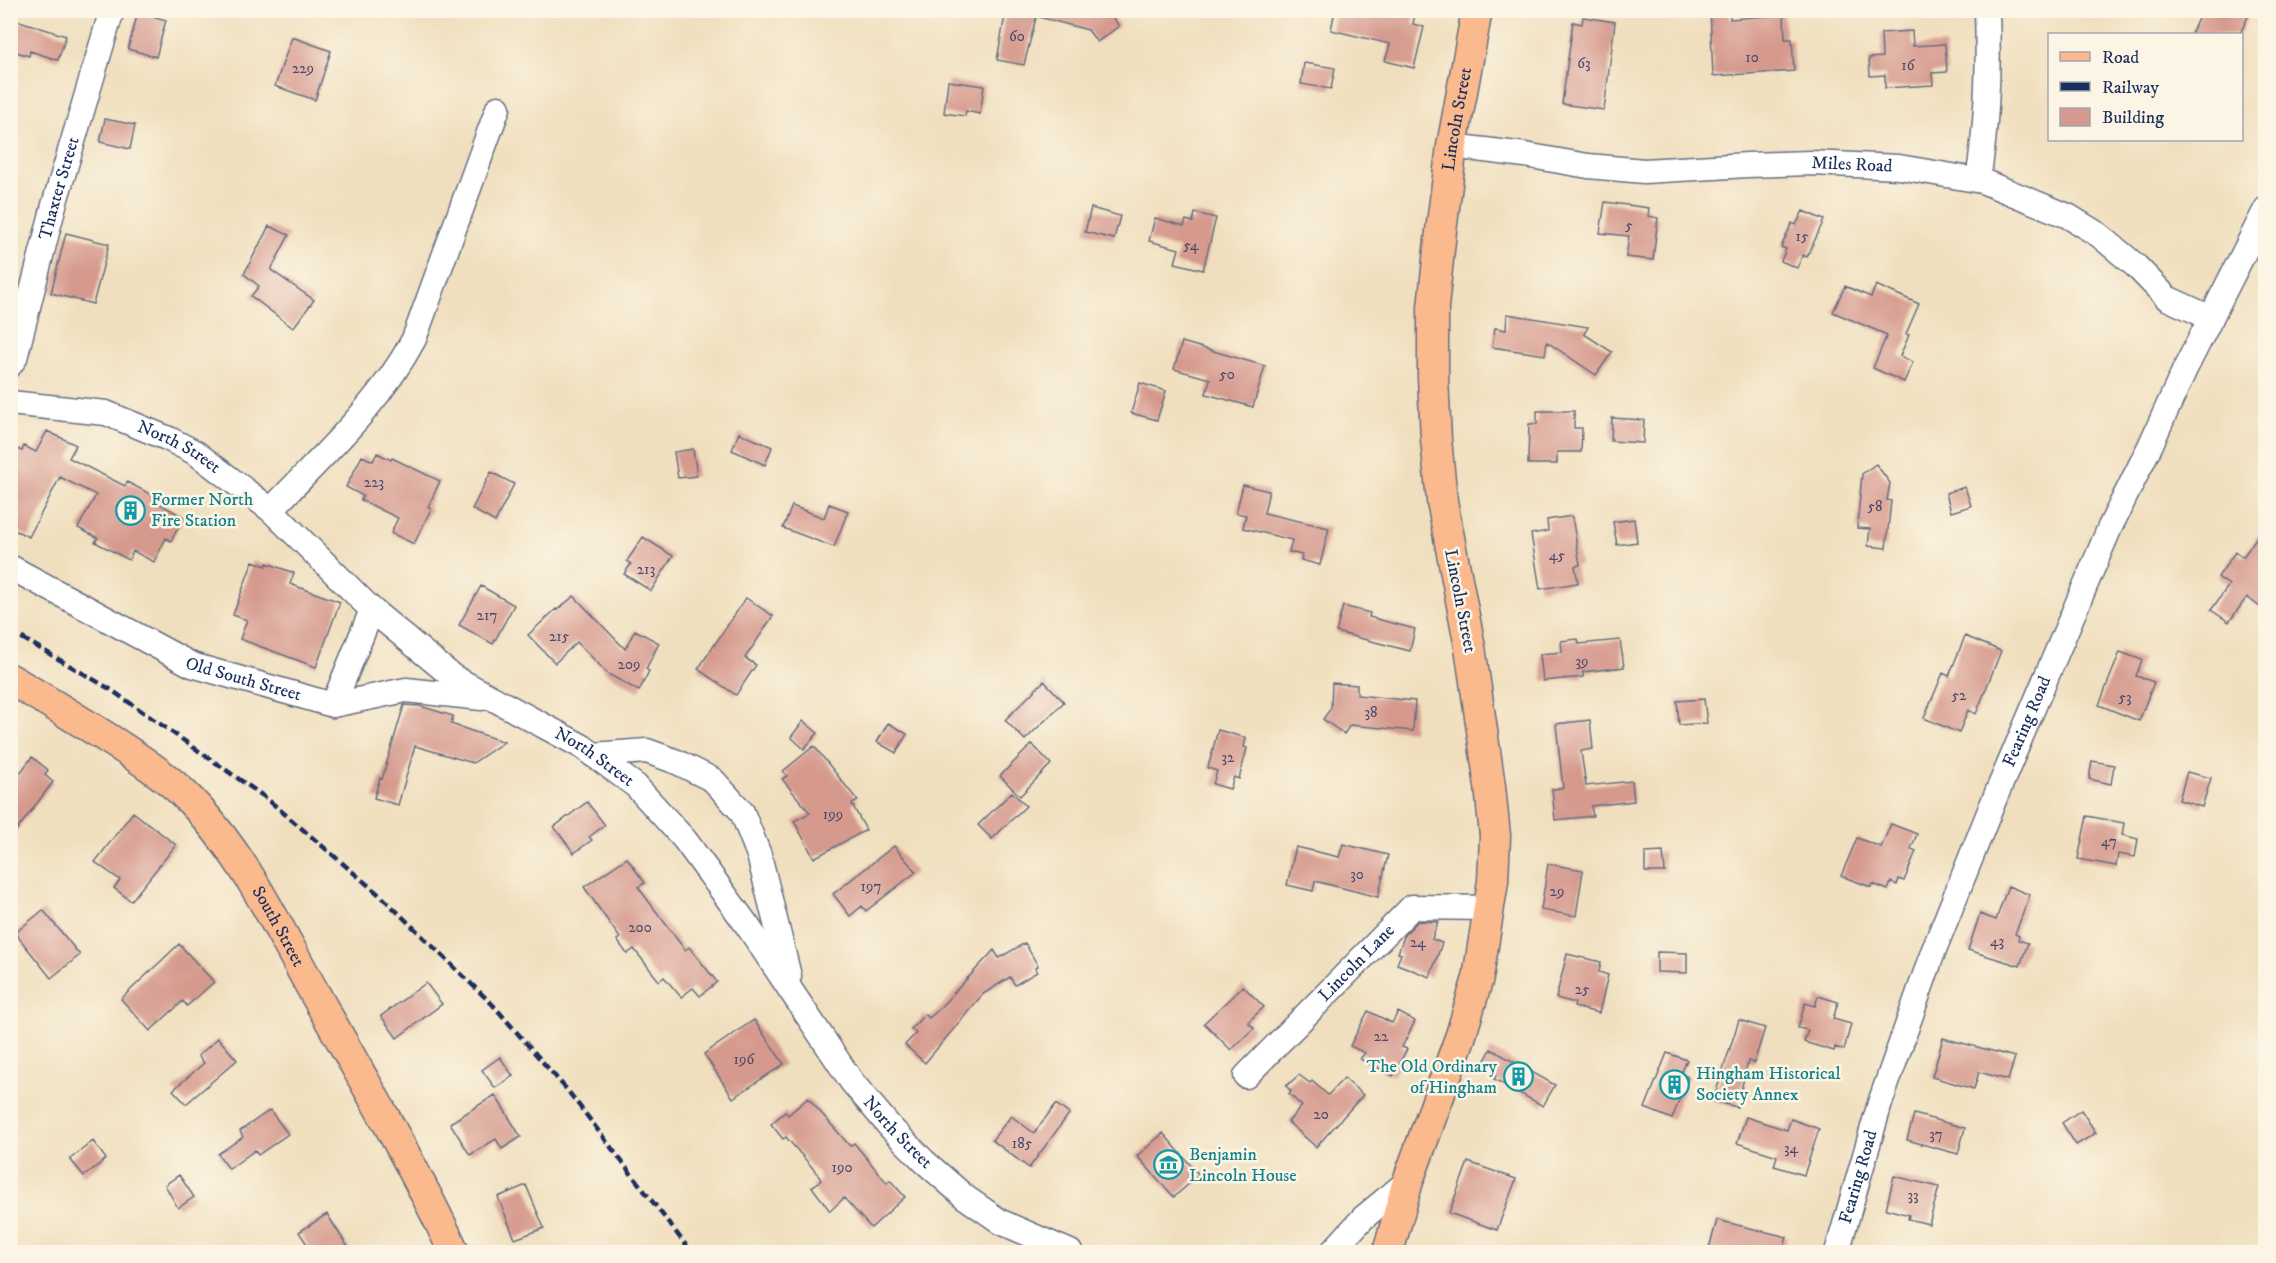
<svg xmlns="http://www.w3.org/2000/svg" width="2276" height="1263" font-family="'IM FELL DW Pica',serif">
  <rect width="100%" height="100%" fill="#fcf5e5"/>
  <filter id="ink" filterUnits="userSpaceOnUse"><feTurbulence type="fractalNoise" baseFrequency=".0167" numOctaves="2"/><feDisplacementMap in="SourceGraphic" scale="12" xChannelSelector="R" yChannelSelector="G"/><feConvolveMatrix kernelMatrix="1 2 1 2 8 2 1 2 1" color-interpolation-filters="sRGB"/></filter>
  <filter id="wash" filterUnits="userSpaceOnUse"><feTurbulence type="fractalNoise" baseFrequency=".008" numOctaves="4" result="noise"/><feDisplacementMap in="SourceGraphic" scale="24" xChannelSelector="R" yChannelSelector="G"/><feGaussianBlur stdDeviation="1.35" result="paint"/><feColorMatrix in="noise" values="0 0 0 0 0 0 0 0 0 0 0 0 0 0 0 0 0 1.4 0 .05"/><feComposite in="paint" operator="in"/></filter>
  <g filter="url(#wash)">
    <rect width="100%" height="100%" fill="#f0dfbe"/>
    <g id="blocks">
      <!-- building -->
      <path fill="#d5998d" d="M1006 10H1038L1024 65 997 60Z
        M1040 10H1107L1119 26 1097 42 1088 30 1039 17Z
        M1335 10H1416L1413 24 1424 27 1414 68 1385 61 1390 44 1331 30Z
        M1710 10H1730V19L1784 15 1785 39H1792L1794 71 1713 76Z
        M2202 10H2251L2240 34H2191Z
        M138 12 166 20 156 57 128 49Z
        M1583 17 1615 22 1604 110 1562 104 1573 22 1582 24Z
        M10 18 66 36 58 60 30 51 29 56 10 50Z
        M1912 31 1913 46 1945 44 1947 72 1932 73 1933 85 1885 88V75L1870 76 1869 58 1882 57 1881 33Z
        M292 37 331 51 315 100 275 86Z
        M1304 63 1335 68 1331 89 1301 84Z
        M948 81 984 86 980 114 966 111 965 116 944 113Z
        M105 119 135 125 130 149 100 142Z
        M1605 202 1649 208 1648 216 1658 218 1653 260 1626 257 1629 236 1600 233Z
        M1091 208 1120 216 1114 239 1085 232Z
        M1803 211 1824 220 1807 257 1803 255 1797 268 1781 261 1786 249 1781 247 1792 223 1796 225Z
        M1195 213 1216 218 1203 270 1175 263 1179 249 1149 241 1155 218 1184 226 1186 220 1193 222Z
        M269 226 289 235 271 270 314 300 293 328 251 296 259 286 244 274Z
        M66 233 109 244 93 304 51 293Z
        M1876 285 1919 304 1906 334 1909 335 1900 356 1913 362 1904 382 1873 368 1887 335 1833 312 1845 286 1871 297Z
        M1507 314 1588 327 1584 334 1612 352 1596 375 1547 342 1545 355 1492 347 1495 328 1506 330Z
        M1182 342 1265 366 1253 407 1206 394 1210 379 1174 369Z
        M1140 383 1166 391 1157 420 1131 413Z
        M1537 411H1574V428H1582L1581 452H1557V464H1528L1529 424H1537Z
        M1612 418 1644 420 1643 443 1611 441Z
        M47 431 76 445 69 458 125 486 127 482 160 499 158 503 184 517 171 541 166 538 154 562 133 551 129 560 95 542 98 538 78 528 96 495 60 477 29 537 10 528V446L22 451 24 446 36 452Z
        M739 433 772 447 765 465 732 450Z
        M693 449 697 476 678 478 674 452Z
        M377 453 391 460 392 458 440 481 428 507 431 509 414 544 391 533 398 518 361 500 363 496 346 487 362 456 373 461Z
        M1876 464 1890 483 1887 500 1891 501 1886 548 1868 546 1870 529 1857 528 1862 474Z
        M491 472 514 484 495 522 472 509Z
        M1243 485 1269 491 1264 513 1329 528 1320 565 1301 560 1302 555 1289 552 1292 540 1243 528 1246 515 1236 513Z
        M1965 487 1971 506 1951 512 1946 493Z
        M829 504 848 511 834 547 783 528 792 506 824 518Z
        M1572 516 1580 565 1575 566 1578 583 1540 589 1531 534 1548 531 1547 520Z
        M1634 519 1637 542 1617 545 1613 522Z
        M2265 525V611L2247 597 2229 622 2211 610 2229 585 2218 577 2235 552 2243 557Z
        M643 537 673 556 651 591 624 574 631 564 627 561Z
        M253 561 266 566 267 563 294 573 290 584 340 602 316 667 240 639 247 620 233 615Z
        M481 586 514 605 493 644 459 625Z
        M574 596 625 649 635 630 659 643 646 669 649 671 639 691 608 674 577 642 555 663 528 635 556 609 557 610Z
        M746 598 773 616 745 658 756 665 736 695 698 669Z
        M1343 606 1370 613 1369 617 1415 629 1410 651 1336 632Z
        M1965 636 2001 651 1976 714 1968 710 1959 733 1924 718 1943 673 1949 676Z
        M1578 639 1579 644 1620 640 1624 667 1583 672V677L1543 681 1540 654 1562 652 1561 641Z
        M2120 652 2142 660 2136 676 2154 682 2139 721 2099 705Z
        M1044 681 1064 702 1025 740 1005 720Z
        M1332 683 1357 685V695L1415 701 1413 731 1350 725 1344 734 1323 719 1331 708Z
        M1704 699 1707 723 1679 725 1677 701Z
        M404 705 420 706 453 716 451 724 504 742 473 763 415 746 398 805 374 798 380 778 382 779Z
        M1590 720 1593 749 1581 751 1586 786 1632 781 1634 801 1591 806 1593 816 1555 820 1552 789 1563 788 1556 724Z
        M803 721 818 733 804 749 791 737Z
        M888 723 907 734 896 753 877 742Z
        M1218 730 1246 738 1244 747 1247 748 1239 779 1234 777 1230 789 1213 784 1217 771 1208 768Z
        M1032 744 1051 764 1020 796 1000 776Z
        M814 746 858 801 852 804 866 830 814 858 794 821 810 813 782 779 787 776 783 771Z
        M32 757 48 770 45 775 53 782 10 839V786Z
        M2092 761 2114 765 2111 784 2089 779Z
        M2187 772 2211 778 2202 807 2179 800Z
        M1012 792 1026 806 992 839 978 825Z
        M587 802 605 825 589 837 592 840 574 853 554 827Z
        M133 812 176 845 131 901 114 888 120 880 95 862Z
        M2087 816 2124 823 2122 835 2138 839 2135 857 2118 854 2116 866 2078 859Z
        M1891 824 1917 834 1911 849 1916 851 1904 881 1899 879 1897 885 1891 882 1888 890 1873 884 1871 887 1841 876 1857 838 1881 847Z
        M1343 844 1388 855 1378 897 1315 881 1313 891 1287 885 1296 847 1339 857Z
        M894 846 916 872 866 911 862 906 850 916 833 894Z
        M1663 852 1665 872H1645V853Z
        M627 858 645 883 638 887 685 950 689 947 717 982 700 996 693 988 681 997 664 977 659 981 634 949 627 954 617 940 620 938 584 887Z
        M1548 864 1583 870 1576 916 1541 910Z
        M2008 886 2030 895 2015 934 2019 936 2018 940 2028 943 2020 966 1968 950 1980 914 1996 920Z
        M43 910 80 955 51 978 15 933Z
        M1418 921 1438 922 1432 939 1442 943 1430 977 1397 964 1401 954 1398 953 1405 934Z
        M1025 943 1038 966 1035 968 1037 972 1015 985 1010 977 983 994 925 1063 905 1045 916 1033 911 1029 925 1014 929 1018 936 1012 994 950 999 958Z
        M179 944 214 982 187 1006 183 1001 150 1031 121 999Z
        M1657 952 1687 953V973L1657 972Z
        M1567 954 1601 962 1599 972 1608 975 1599 1013 1574 1007 1575 1003 1556 998Z
        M426 983 442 1004 397 1038 381 1016Z
        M1243 986 1264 1007 1248 1022 1254 1028 1231 1050 1204 1023Z
        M1818 996 1838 1002 1833 1019 1851 1024 1844 1050 1835 1047 1834 1051 1804 1042 1808 1030 1798 1028 1805 1003 1815 1006Z
        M1368 1011 1392 1023 1398 1012 1415 1021 1402 1047 1407 1049 1393 1076 1360 1059 1365 1053 1350 1046Z
        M754 1020 784 1064 733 1098 704 1054Z
        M1739 1020 1765 1028 1754 1063 1748 1061 1737 1107 1713 1101Z
        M218 1038 237 1060 186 1104 173 1090 204 1063 198 1056Z
        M1943 1038 2015 1057 2008 1080 1979 1072 1974 1089 1932 1077Z
        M1491 1049 1555 1085 1543 1106 1494 1079 1496 1076 1481 1068Z
        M1667 1053 1687 1060 1681 1074 1688 1077 1672 1119 1645 1108Z
        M500 1057 513 1076 495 1088 482 1070Z
        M1299 1075 1310 1083 1312 1081 1328 1095 1344 1078 1363 1095 1316 1147 1288 1122 1302 1106 1289 1094 1291 1091 1286 1086Z
        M495 1095 521 1137 502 1149 496 1139 470 1155 450 1123Z
        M808 1098 850 1146 854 1143 887 1183 890 1180 905 1197 871 1228 844 1198 830 1211 812 1187 821 1180 817 1173 786 1137 783 1139 771 1124 785 1112 788 1115Z
        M1056 1104 1069 1114 1029 1168 992 1140 1011 1116 1034 1133Z
        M270 1110 288 1134 258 1155 255 1150 229 1169 218 1154 243 1137 240 1131Z
        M2081 1110 2096 1133 2076 1145 2062 1123Z
        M1914 1114 1965 1128 1958 1154 1907 1140Z
        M1746 1117 1787 1130 1791 1119 1819 1129 1804 1175 1774 1166 1777 1156 1737 1143Z
        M1163 1133 1199 1175 1174 1197 1137 1156Z
        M93 1141 106 1159 84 1176 70 1159Z
        M1468 1162 1516 1179 1497 1230 1449 1213Z
        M179 1175 194 1197 178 1208 165 1185Z
        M1894 1176 1939 1187 1929 1224 1908 1219 1909 1215 1886 1209Z
        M526 1185 544 1228 515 1239 498 1197Z
        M327 1214 351 1252H312L299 1232Z
        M1717 1220 1787 1237 1783 1252H1708Z"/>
    </g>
  </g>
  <g filter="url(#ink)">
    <use href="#blocks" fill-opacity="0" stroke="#666d80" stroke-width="1.5"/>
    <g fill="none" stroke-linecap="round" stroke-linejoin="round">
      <defs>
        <g id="minor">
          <path id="s1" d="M1452 146 1525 155 1588 166 1644 171 1748 165 1811 163 1899 167 1982 181 2068 216 2099 235 2136 266 2167 298 2211 318"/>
          <path d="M1978 180C1987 125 1989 67 1987 10"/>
          <path id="s2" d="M10 365 15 358 54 205 112 10"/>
          <path id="s3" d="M10 403 106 413 169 439 196 453 271 510 372 610 453 677 583 747 636 786 685 840 747 925 852 1082 891 1128 925 1162 965 1197 1001 1222 1070 1252"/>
          <path d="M271 510C322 456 379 405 414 339L498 108"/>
          <path id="s4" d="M10 567 192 665 333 705 406 690 482 698"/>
          <path d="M333 705 372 610"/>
          <path d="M593 755 647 751 677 762 713 780 742 812 759 855 789 976"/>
          <path id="s5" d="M1246 1076 1412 907 1489 908"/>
          <path d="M1332 1252 1363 1218 1408 1181"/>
          <path id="s6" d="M1837 1252 1880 1103 1933 952 1994 800 2110 527 2150 446 2185 369 2266 209"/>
        </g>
        <g id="major">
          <path id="s7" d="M10 679C49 702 88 725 126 750 145 763 167 777 184 794 242 850 276 924 315 994 363 1079 413 1164 454 1252"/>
          <path id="s8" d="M1388 1252 1408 1181 1461 1035 1478 978 1493 881 1495 836 1490 786 1470 647 1442 501 1436 439 1433 377V307L1441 231 1452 146 1477 10"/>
        </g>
      </defs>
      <!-- minor casing -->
      <use href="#minor" stroke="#666d80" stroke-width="27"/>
      <!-- major casing -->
      <use href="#major" stroke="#666d80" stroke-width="33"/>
      <!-- minor -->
      <use href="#minor" stroke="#fff" stroke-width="24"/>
      <!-- major -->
      <use href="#major" stroke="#fbba8d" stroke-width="30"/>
      <!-- rail -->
      <path stroke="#1b2f5e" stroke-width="4.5" stroke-dasharray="9 4.5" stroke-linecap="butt" d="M10 631 110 689 266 798 382 897 493 1005 568 1091 691 1252"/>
    </g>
  </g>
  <!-- icons -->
  <defs>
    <symbol id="building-ring" viewBox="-11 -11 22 22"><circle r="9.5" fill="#fcf5e5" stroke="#0f9aa8" stroke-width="1.5"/><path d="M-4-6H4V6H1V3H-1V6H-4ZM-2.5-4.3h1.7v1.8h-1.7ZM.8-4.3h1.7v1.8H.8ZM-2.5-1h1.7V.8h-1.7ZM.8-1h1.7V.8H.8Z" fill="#0f9aa8"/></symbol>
    <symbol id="museum-ring" viewBox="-11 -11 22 22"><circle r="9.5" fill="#fcf5e5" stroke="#0f9aa8" stroke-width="1.5"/><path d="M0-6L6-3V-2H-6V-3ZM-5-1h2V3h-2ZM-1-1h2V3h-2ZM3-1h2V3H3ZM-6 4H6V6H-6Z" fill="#0f9aa8"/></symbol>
  </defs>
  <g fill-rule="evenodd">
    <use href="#building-ring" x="114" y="494" width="33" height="33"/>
    <use href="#building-ring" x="1502" y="1060" width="33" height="33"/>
    <use href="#building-ring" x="1658" y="1068" width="33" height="33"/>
    <use href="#museum-ring" x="1152" y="1148" width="33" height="33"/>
  </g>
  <g text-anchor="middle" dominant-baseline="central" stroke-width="5" stroke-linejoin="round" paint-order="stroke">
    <!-- number labels -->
    <g font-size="15" fill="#4a4a6a">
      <text x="1017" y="36">60</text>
      <text x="1752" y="57">10</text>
      <text x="1584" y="63">63</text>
      <text x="1908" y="65">16</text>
      <text x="303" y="68">229</text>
      <text x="1629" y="225">5</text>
      <text x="1802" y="236">15</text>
      <text x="1191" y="245">54</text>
      <text x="1227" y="374">50</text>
      <text x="374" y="482">223</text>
      <text x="1875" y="506">58</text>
      <text x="1557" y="555">45</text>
      <text x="646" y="569">213</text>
      <text x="487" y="615">217</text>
      <text x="559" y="636">215</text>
      <text x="1582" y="661">39</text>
      <text x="629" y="664">209</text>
      <text x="1959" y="695">52</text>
      <text x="2125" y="697">53</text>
      <text x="1371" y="712">38</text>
      <text x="1228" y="757">32</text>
      <text x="833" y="814">199</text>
      <text x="2109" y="841">47</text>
      <text x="1357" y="874">30</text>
      <text x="871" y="886">197</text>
      <text x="1557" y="891">29</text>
      <text x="640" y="927">200</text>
      <text x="1997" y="941">43</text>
      <text x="1418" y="942">24</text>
      <text x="1582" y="989">25</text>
      <text x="1381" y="1036">22</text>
      <text x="744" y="1059">196</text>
      <text x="1321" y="1114">20</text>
      <text x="1936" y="1134">37</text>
      <text x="1022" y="1143">185</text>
      <text x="1791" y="1148">34</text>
      <text x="842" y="1167">190</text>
      <text x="1913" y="1195">33</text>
    </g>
    <!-- street labels -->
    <g font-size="18" fill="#1b2f5e" stroke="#fcf5e5">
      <text stroke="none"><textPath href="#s8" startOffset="1155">Lincoln Street</textPath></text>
      <text stroke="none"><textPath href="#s1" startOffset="402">Miles Road</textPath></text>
      <text stroke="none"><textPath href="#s2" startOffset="184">Thaxter Street</textPath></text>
      <text stroke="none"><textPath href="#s3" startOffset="177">North Street</textPath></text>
      <text transform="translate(1460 601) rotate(79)">Lincoln Street</text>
      <text stroke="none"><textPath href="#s4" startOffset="260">Old South Street</textPath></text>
      <text stroke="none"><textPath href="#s6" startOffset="564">Fearing Road</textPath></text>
      <text stroke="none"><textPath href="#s3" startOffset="699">North Street</textPath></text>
      <text stroke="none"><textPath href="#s7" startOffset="372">South Street</textPath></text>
      <text stroke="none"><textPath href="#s5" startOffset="158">Lincoln Lane</textPath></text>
      <text stroke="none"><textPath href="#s3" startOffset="1185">North Street</textPath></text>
      <text stroke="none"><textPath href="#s6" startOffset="78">Fearing Road</textPath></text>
    </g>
    <!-- culture labels -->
    <g font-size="18" fill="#0d838f" stroke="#fcf5e5" text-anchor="start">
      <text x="151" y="500">Former North<tspan x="151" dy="21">Fire Station</tspan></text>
      <text x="1497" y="1067" text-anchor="end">The Old Ordinary<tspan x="1497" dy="21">of Hingham</tspan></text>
      <text x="1696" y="1074">Hingham Historical<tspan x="1696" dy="21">Society Annex</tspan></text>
      <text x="1189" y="1155">Benjamin<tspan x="1189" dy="21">Lincoln House</tspan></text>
    </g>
  </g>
  <!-- margin -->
  <rect width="2276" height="1263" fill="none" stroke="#fcf5e5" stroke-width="36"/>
  <!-- legend -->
  <rect x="2048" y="33" width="195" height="108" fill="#fcf5e5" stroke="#a2a6af" stroke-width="1.5"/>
  <rect x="2060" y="52" width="30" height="9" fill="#fbba8d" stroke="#a2a6af" stroke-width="1.5"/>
  <text x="2102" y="63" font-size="18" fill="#1b2f5e">Road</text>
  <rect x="2060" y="82" width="30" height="9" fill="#1b2f5e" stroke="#a2a6af" stroke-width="1.5"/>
  <text x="2102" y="93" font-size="18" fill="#1b2f5e">Railway</text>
  <rect x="2060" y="108" width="30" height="18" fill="#d5998d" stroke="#a2a6af" stroke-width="1.5"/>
  <text x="2102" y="123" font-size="18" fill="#1b2f5e">Building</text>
</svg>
